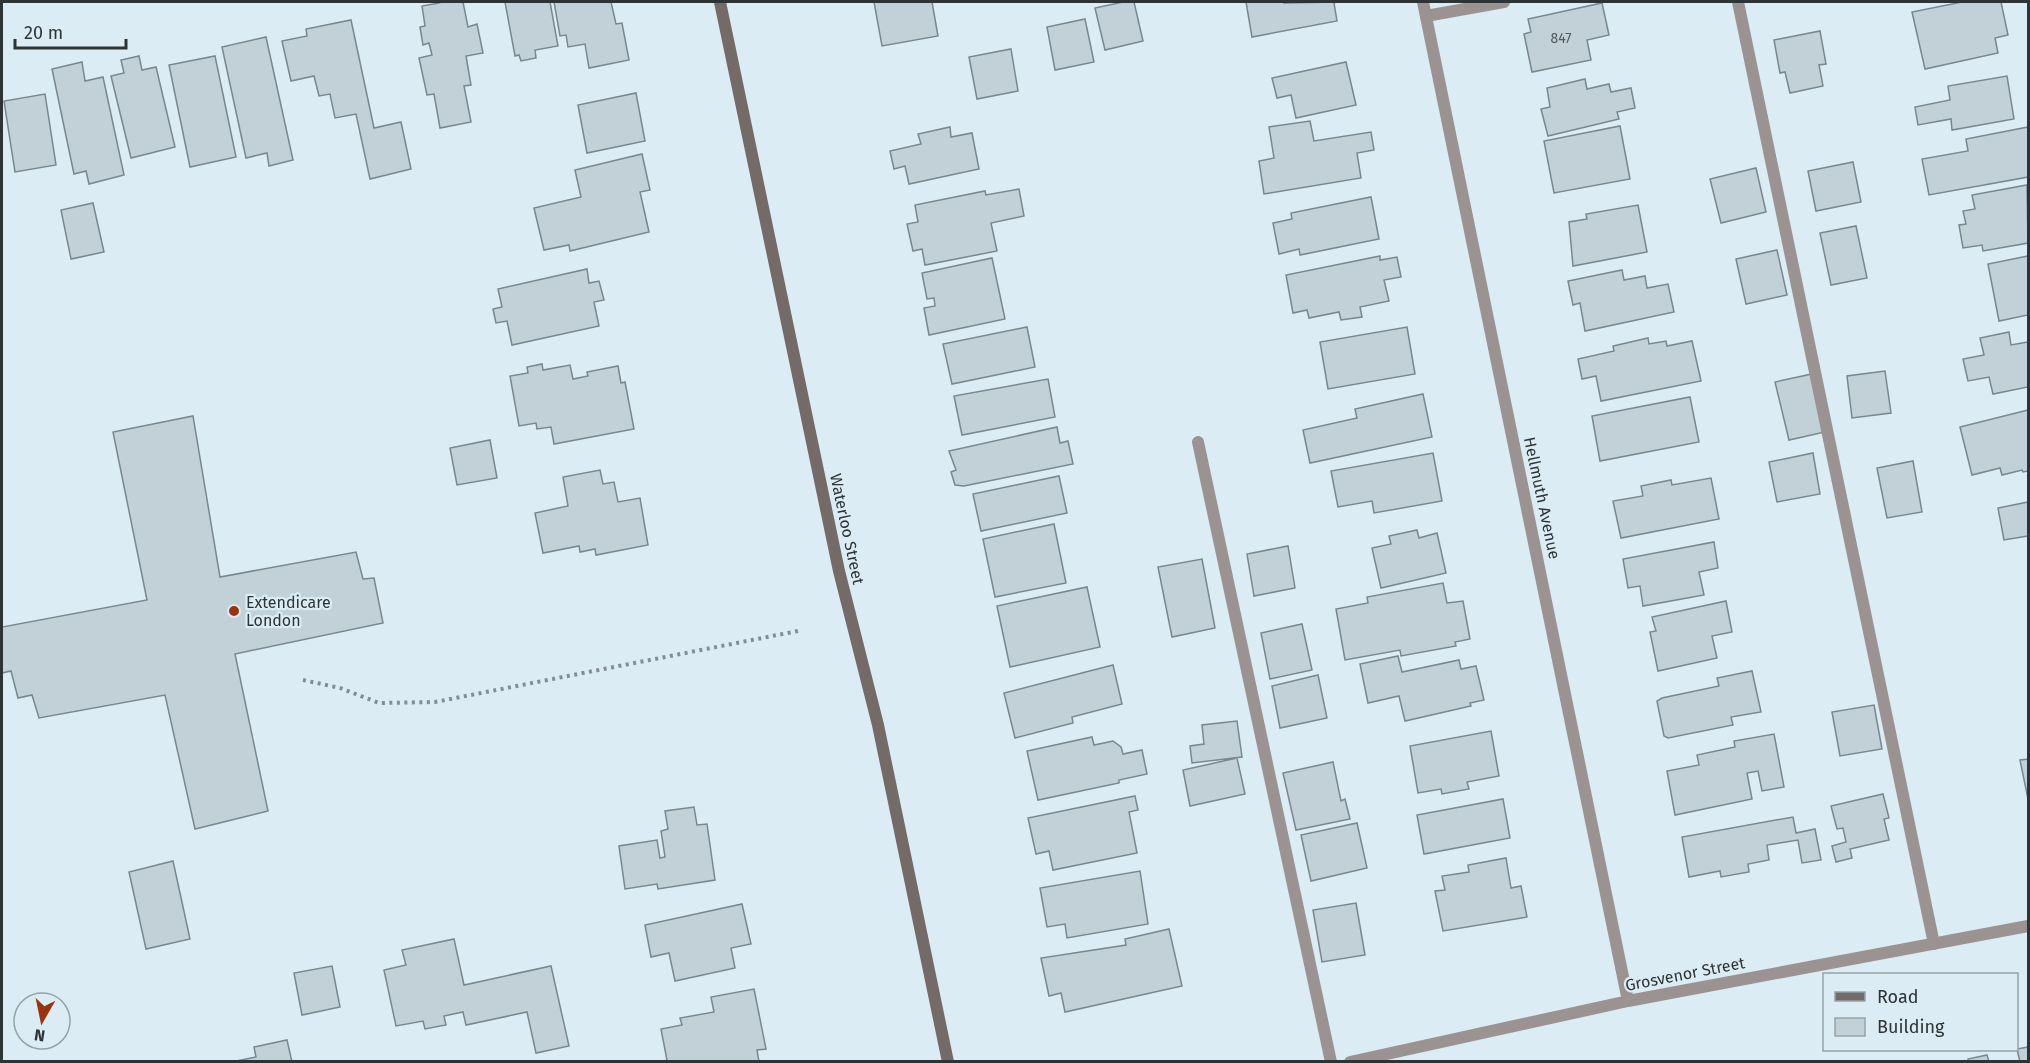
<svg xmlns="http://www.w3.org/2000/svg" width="2030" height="1063" font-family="'Fira Sans',sans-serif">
  <rect width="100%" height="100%" fill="#dcecf4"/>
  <!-- building -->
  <path fill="#c2d1d8" stroke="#79878e" stroke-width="1.5" d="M438 2H463L468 27 477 24 483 53 466 56 471 85 464 86 471 122 440 128 434 94 427 95 419 58 432 55 429 43 423 45 420 27 425 26 422 6 439 3Z
    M505 2H550L558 46 535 50 536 58 521 61 519 55 515 56Z
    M554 2H611L616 24 622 23 629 60 589 68 585 44 568 47 566 35 560 36Z
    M874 2H932L938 36 882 46Z
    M1123 2H1134L1143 41 1105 50 1095 8Z
    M1246 2H1284V3L1337 2 1334 3 1337 21 1252 37Z
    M1962 2H2001L2008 35 1995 38 1998 53 1925 69 1912 12Z
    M1602 3 1609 35 1587 40 1591 60 1532 72 1524 34 1531 32 1528 19Z
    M1085 19 1094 62 1055 70 1047 27Z
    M351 20 374 128 401 122 411 169 370 179 356 114 335 118 330 94 319 96 314 76 291 81 282 41 307 36 306 29Z
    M1820 31 1826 64 1819 65 1823 86 1790 93 1785 72 1780 73 1774 40Z
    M266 37 293 160 269 166 267 153 246 158 222 47Z
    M1011 49 1018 91 977 99 969 57Z
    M139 56 142 70 156 67 175 147 131 158 111 76 124 73 121 60Z
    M215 56 236 157 190 167 169 65Z
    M82 62 85 81 103 77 124 175 89 184 86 171 74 174 52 69Z
    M1346 62 1356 105 1296 118 1291 95 1277 98 1272 78Z
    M2007 76 2014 119 1952 130 1951 119 1918 125 1915 107 1950 100 1948 86Z
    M1585 79 1587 89 1609 84 1611 92 1631 88 1635 108 1617 112 1619 119 1548 136 1541 109 1550 107 1547 88Z
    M636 93 645 141 587 153 578 105Z
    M45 94 56 165 15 172 4 101Z
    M1310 121 1314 141 1371 132 1374 150 1357 153 1361 178 1264 194 1259 161 1274 158 1269 127Z
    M1620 126 1630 179 1554 193 1544 141Z
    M950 127 951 137 972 133 979 169 909 184 905 166 894 169 890 151 921 144 918 134Z
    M2028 127V177L1929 195 1922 159 1968 151 1966 139Z
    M642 154 650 190 640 192 649 232 570 251 569 245 544 250 534 208 581 197 575 170Z
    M1853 162 1861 202 1816 211 1808 171Z
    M1756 168 1766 212 1721 223 1710 179Z
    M2027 185 2028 243 1983 251 1982 245 1963 248 1959 225 1966 224 1963 211 1975 209 1972 195Z
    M1019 189 1024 216 991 223 997 251 925 265 922 249 913 251 907 224 918 222 915 205 985 191 986 195Z
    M1371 197 1379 239 1300 255 1299 249 1279 254 1273 223 1292 219 1291 213Z
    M93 203 104 252 71 259 61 210Z
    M1638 205 1647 252 1573 266 1569 222 1587 219 1586 214Z
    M1856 226 1867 278 1831 285 1820 233Z
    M1777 250 1787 295 1746 304 1736 259Z
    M1380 256V260L1397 257 1401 277 1384 280 1389 301 1360 307 1362 317 1341 320 1339 312 1309 318 1307 310 1293 313 1286 275Z
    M2028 256V315L1999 321 1988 264Z
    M992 258 1005 319 929 335 924 308 935 306 934 298 927 299 922 273Z
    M587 269 589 283 599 281 604 300 594 302 599 326 512 345 507 321 496 323 493 309 502 307 498 289Z
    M1622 270 1624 280 1645 276 1647 288 1668 284 1674 312 1585 331 1580 303 1573 305 1568 281Z
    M1027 327 1035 367 952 384 943 344Z
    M1407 327 1415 374 1328 389 1320 342Z
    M2009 332 2011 345 2028 342V387L1993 394 1989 377 1968 381 1963 359 1984 355 1980 338Z
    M1648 338 1649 344 1666 341 1667 346 1692 341 1701 381 1601 401 1596 376 1582 379 1578 359 1614 351 1613 346Z
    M542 364 543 370 570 365 573 379 588 376 587 372 618 366 621 383 625 382 634 429 554 444 551 427 537 429 536 423 519 426 510 376 528 373 527 367Z
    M1885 371 1891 413 1852 418 1847 376Z
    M1812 374 1825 432 1789 440 1775 382Z
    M1048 379 1055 417 962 435 954 396Z
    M1423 394 1432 437 1310 463 1303 430 1357 418 1355 409Z
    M1690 397 1699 442 1600 461 1592 416Z
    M2028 410V471L2023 472 2022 470 2002 475 2000 468 1972 475 1960 427Z
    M193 416 220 577 356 552 363 579 374 578 383 623 235 654 268 811 195 829 165 695 39 718 32 695 18 698 11 671 2 673V627L147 600 113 432Z
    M1057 427 1060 443 1068 441 1073 464 964 486 955 485 951 472 956 470 949 451Z
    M490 440 497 478 457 485 450 448Z
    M1433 453 1442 501 1374 513 1372 501 1338 507 1331 471Z
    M1813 453 1820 494 1777 502 1769 462Z
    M1913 461 1922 512 1887 518 1877 468Z
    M600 470 603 484 614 482 618 502 640 498 648 545 596 555 595 549 580 552 579 546 543 553 535 513 568 506 563 477Z
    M1059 476 1067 513 981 531 973 494Z
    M1711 478 1719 519 1621 538 1613 501 1643 496 1641 486 1671 480 1672 485Z
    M2028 502V540V536L2004 540 1998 508Z
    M1054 524 1066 583 995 597 983 539Z
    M1417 530 1419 538 1437 533 1446 573 1381 588 1372 548 1391 544 1389 536Z
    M1714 542 1718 568 1699 572 1704 595 1643 606 1640 586 1628 588 1623 559Z
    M1288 546 1295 588 1254 596 1247 554Z
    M1202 559 1215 628 1172 637 1158 567Z
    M1443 583 1447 603 1463 601 1470 639 1455 642 1456 646 1401 656 1400 650 1345 660 1336 609 1368 603 1367 597Z
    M1087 587 1100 647 1010 667 997 606Z
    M1726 601 1732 632 1712 636 1717 658 1658 671 1650 632 1656 631 1652 617Z
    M1302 624 1312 670 1270 679 1261 633Z
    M1398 656 1402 672 1459 660 1461 669 1476 666 1484 700 1470 703 1471 706 1405 721 1399 696 1368 703 1360 664Z
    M1113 665 1122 704 1072 717 1073 723 1015 738 1004 693Z
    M1752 671 1761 712 1731 717 1733 725 1668 738 1664 736 1657 701 1662 698 1719 686 1717 678Z
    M1318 675 1327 718 1280 728 1272 686Z
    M1874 705 1882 749 1840 756 1832 712Z
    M1237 721 1242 757 1192 763 1190 746 1204 744 1202 725Z
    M1491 731 1499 776 1467 782 1469 789 1442 794 1441 789 1418 793 1410 746Z
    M1774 734 1784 787 1762 791 1758 771 1747 773 1752 799 1675 815 1667 771 1699 765 1697 755 1735 747 1734 741Z
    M1092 737 1094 745 1113 741 1121 747 1123 754 1142 750 1147 774 1119 780V783L1038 800 1027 751Z
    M1237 758 1245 794 1190 806 1183 770Z
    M2028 759V799L2020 760Z
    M1333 762 1341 801 1345 799 1350 819 1296 830 1283 773Z
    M1883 794 1889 818 1884 819 1889 840 1850 849 1852 858 1836 862 1832 846 1846 842 1843 828 1837 829 1831 806Z
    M1135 796 1138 810 1129 812 1137 853 1053 870 1049 851 1036 854 1028 818Z
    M1503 799 1510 838 1424 854 1417 815Z
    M694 807 697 825 707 824 715 880 658 889 657 884 625 889 619 846 657 840 660 858 665 857 661 831 668 829 665 811Z
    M1793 817 1796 833 1815 829 1821 860 1802 863 1798 840 1767 845 1769 860 1748 864 1749 872 1721 877 1720 871 1689 877 1682 837Z
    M1357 823 1367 868 1311 881 1301 835Z
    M1506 858 1511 888 1521 886 1527 917 1443 931 1435 891 1445 890 1442 876 1469 872 1468 865Z
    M173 861 190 939 146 949 129 872Z
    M1140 871 1148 924 1067 938 1065 924 1047 927 1040 888Z
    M1356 903 1365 955 1322 962 1313 910Z
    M742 904 751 944 731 948 735 968 675 981 669 953 651 957 645 925Z
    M1169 929 1182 986 1065 1012 1061 993 1049 996 1041 958 1126 945 1125 939Z
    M454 939 464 985 551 966 569 1046 536 1053 527 1012 466 1025 463 1012 444 1016 446 1025 425 1029 423 1021 396 1026 384 970 406 965 402 950Z
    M332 966 340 1007 302 1015 294 973Z
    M754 989 766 1049 757 1050 759 1062H660L667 1060 661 1029 682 1025 680 1018 714 1012 711 997Z
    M287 1040 292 1062H231L256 1057 254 1047Z
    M2028 1047V1062H2020L2017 1049Z
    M1987 1055 1989 1062H1968V1059Z"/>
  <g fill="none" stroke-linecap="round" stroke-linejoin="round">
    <!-- path -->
    <path stroke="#828e92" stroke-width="4" stroke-dasharray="3 4.5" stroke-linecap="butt" d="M303 680 340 688 379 703 435 702 798 631"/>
    <!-- lane -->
    <path stroke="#9a9391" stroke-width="12" d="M1738 2 1934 944
      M1426 16 1504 2
      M1198 442 1331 1062"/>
    <!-- street -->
    <path stroke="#9a9391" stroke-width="12" d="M1423 2 1628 1001
      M1350 1062 1628 1001 2028 926"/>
    <!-- secondary -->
    <path stroke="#746a67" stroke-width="12" d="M720 2 839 571 878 725 948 1062"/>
  </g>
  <!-- markers -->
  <circle fill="#9a340e" stroke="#dcecf4" stroke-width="2" cx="234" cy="611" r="6"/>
  <g text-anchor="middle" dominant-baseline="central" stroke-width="4.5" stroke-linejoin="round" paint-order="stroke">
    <!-- number labels -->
    <g font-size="14" fill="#525b5e">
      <text x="1561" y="38">847</text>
    </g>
    <!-- street labels -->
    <g font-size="16" fill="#2d3436" stroke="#dcecf4">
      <text transform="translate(1542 498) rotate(78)">Hellmuth Avenue</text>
      <text transform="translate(847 529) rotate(78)">Waterloo Street</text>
      <text transform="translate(1685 974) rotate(-11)">Grosvenor Street</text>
    </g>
    <!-- poi labels -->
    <g font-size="16" fill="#2d3436" stroke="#dcecf4" text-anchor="start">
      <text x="246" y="602">Extendicare<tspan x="246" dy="18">London</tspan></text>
    </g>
  </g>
  <!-- border -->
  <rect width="2030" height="1063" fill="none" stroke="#2d3436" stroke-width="6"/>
  <!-- legend -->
  <rect x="1823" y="973" width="195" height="78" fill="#dcecf4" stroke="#96a2a8" stroke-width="1.5"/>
  <rect x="1835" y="992" width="30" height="9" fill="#746a67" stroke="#96a2a8" stroke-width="1.5"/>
  <text x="1877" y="1003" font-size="18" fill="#2d3436">Road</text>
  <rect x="1835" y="1018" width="30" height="18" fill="#c2d1d8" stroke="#96a2a8" stroke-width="1.5"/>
  <text x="1877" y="1033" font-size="18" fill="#2d3436">Building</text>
  <!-- north arrow -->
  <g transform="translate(42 1021) rotate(189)"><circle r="28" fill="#dcecf4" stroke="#96a2a8" stroke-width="1.5"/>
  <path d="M0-4.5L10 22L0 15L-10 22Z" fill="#9a340e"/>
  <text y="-9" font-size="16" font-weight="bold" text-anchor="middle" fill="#2d3436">N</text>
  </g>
  <!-- scale -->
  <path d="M15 39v9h111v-9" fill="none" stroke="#2d3436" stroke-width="3"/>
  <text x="24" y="39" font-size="18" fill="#2d3436" stroke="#dcecf4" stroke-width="4.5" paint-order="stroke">20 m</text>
</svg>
